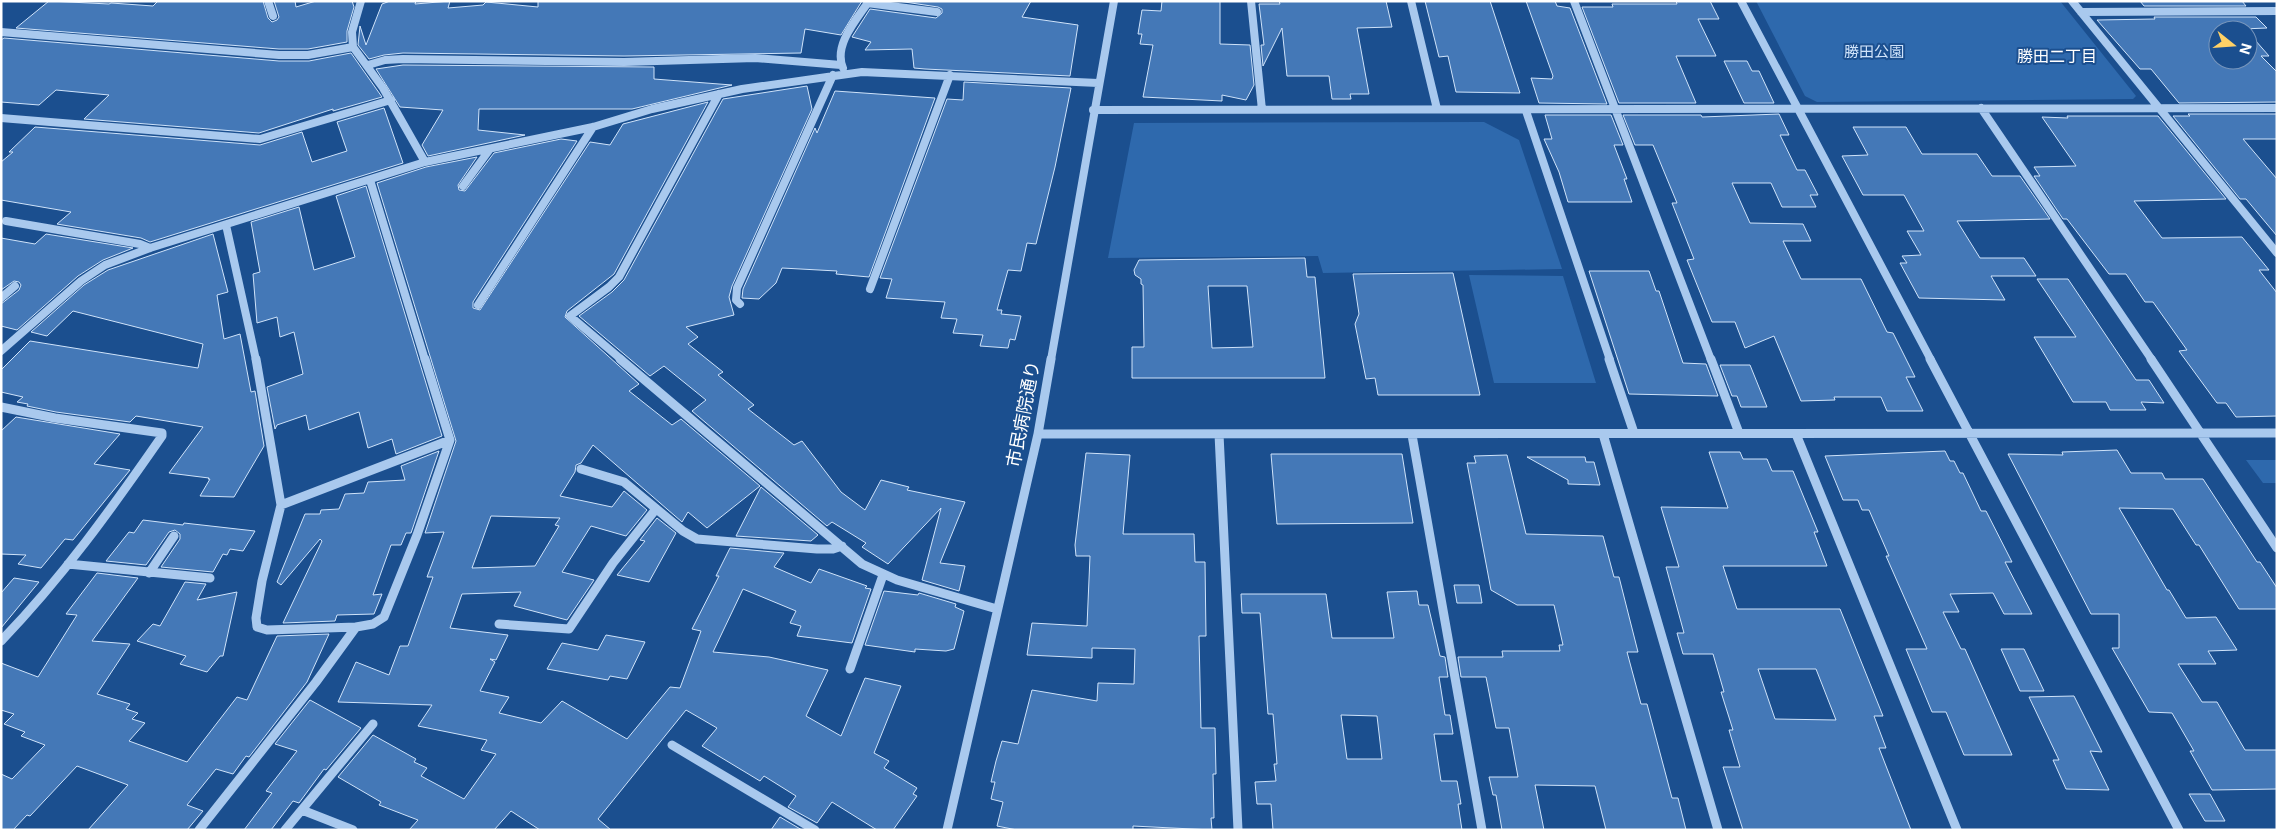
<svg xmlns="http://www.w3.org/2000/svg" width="2278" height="831" font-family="Inter,'Noto Sans JP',sans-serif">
  <rect width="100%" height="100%" fill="#1b4f8f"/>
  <!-- green -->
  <path fill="#2e69ad" d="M1756 1H2060L2136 96 2133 99 1817 102 1805 96Z
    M1484 122 1519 140 1562 269 1323 273 1318 256 1108 258 1134 123Z
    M1469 275 1563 276 1596 383H1494Z
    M2246 460H2277V483H2263Z"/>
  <!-- building -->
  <path fill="#4478b7" stroke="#cfe3fa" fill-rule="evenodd" d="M49 1 109 4 111 3 153 6 158 1H263L268 18 272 22 277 20 279 17 274 1H295L296 7 316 1H352L354 7 347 31V42L308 49H279L16 28Z
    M390 1H416L415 4 450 1 448 8 483 5 486 2 538 7V1H862L841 35 805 29 801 53 624 56 403 53 384 55 369 59 358 45 360 26 366 45 382 4Z
    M898 1H1031L1022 17 1078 25 1070 76 925 69 914 68 912 49 865 50 871 42 852 37 870 9 936 18 942 13V9L938 7Z
    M1162 1H1220V44L1250 45 1254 85 1246 100 1222 95V101L1143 97 1153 45 1140 44 1142 34H1138L1142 10 1161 11Z
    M1279 1H1386L1392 27 1357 28 1369 94H1350L1351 99H1332L1329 76H1287L1282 28 1263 66 1261 45H1264L1259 4H1280Z
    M1425 1H1490L1520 93 1456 92 1448 56 1439 57Z
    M1526 1H1555L1557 6 1570 8 1607 104 1539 103 1531 78 1552 79 1553 76Z
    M1676 1H1710L1719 19H1698L1716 56H1676L1696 103H1619L1582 7H1613L1612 4H1677Z
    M2140 1H2242L2246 6H2144Z
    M2154 17H2256L2267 28 2218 30V60H2248V32L2269 56H2261L2277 72V102L2179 103 2151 69H2140L2097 20 2155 19Z
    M4 38 279 61H309L351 53 382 97 333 111V109L259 133 84 119 109 95 56 90 39 105 1 102V40Z
    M1724 61H1747L1752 71H1759L1774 103H1744Z
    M403 65 654 67V79L732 85 632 109H479L478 130 525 135 428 156 422 145 443 110 400 107 376 69Z
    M964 82 1071 88 1055 167 1036 244 1027 243 1021 271 1008 270 997 310H1002L1001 314 1021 316 1015 340 1010 339 1008 348 980 346 983 335 953 333 957 319 941 318 945 302 886 298 892 279 880 278 947 99 963 100Z
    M807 86 812 109 732 286 729 297 734 315 686 327 698 337 688 344 723 372 718 375 754 405 748 409 794 445 802 441 841 492 865 510 881 480 909 487 907 490 965 502 940 563 965 566 959 591 922 580 941 508 888 564 862 547 866 543 832 522 827 526 692 411 706 400 664 366 650 376 579 316 612 292 624 280 723 99Z
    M835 91 935 98 869 277 836 274 837 271 782 268 776 283 759 299 742 298 743 289 815 128 817 133Z
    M708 102 614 274 567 311 565 317 639 384 629 391 672 425 681 419 760 486 707 528 688 512 682 522 593 445 581 463 576 465 575 472 560 496 612 507 624 491 647 510 626 536 591 526 562 572 594 580 567 620 514 606 521 592 462 594 450 628 508 635 496 660 490 659 495 662 480 691 509 697 499 713 541 723 562 701 627 739 670 687 680 688 701 631 692 629 719 576H716L730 548 784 553 774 567 811 583 819 569 867 586 865 588 871 589 852 643 797 636 801 626 790 623 796 611 743 589 713 652 769 657 828 670 806 716 841 736 865 678 901 686 874 753 889 761 884 768 917 788 913 794 917 796 893 830H877L832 802 817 823 788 807 796 796 764 776 760 781 702 746 717 728 686 710 598 819 611 830H540L511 811 494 830H409L418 820 379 805 381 802 338 777 373 735 416 759 414 762 427 768 421 776 464 799 496 754 481 750 487 740 418 726 432 705 338 702 356 662 389 675 400 646H408L433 577H427L444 532 425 533 456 441 377 183 426 167 477 157 458 185 459 190 465 191 494 153 561 139 577 141 473 302V308L480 310 590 142 610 145 623 124ZM491 516 560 518 555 525 559 526 535 566 472 568Z
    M384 108 403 163 150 242 141 238 57 224 71 212 1 200V162L13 152H9L35 127 260 145 302 132 312 162 347 151 337 122Z
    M1779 114 1789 135H1780L1797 170H1805L1818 195H1810L1816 207H1782L1771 183H1732L1750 223 1803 224 1811 241H1783L1801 279H1861L1887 332 1893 333 1915 377H1906L1923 411H1887L1881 397H1834L1835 400 1801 401 1774 336 1745 348 1735 322H1712L1687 260 1694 259 1672 203H1677L1653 145H1635L1623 115H1701L1702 117Z
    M2188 114H2277V139H2243L2277 179V236L2246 199H2240L2173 116H2190Z
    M1545 115H1611L1623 145H1614L1627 179H1624L1632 202H1568L1559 172 1544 139H1552Z
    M2067 116H2158L2226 199 2134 201 2162 238 2242 237 2269 270H2259L2277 293V416L2236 417 2226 403H2217L2179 351 2187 350 2153 302H2145L2126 274H2109L2067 219H2063L2034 176H2040L2034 167 2076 166 2042 117 2068 118Z
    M1853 127H1906L1922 154H1977L1992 176H2020L2050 219 1957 221 1980 258H2024L2036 276H1991L2005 300 1919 298 1900 263H1907L1902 256 1921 255 1907 231H1924L1904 195H1863L1842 156 1868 155Z
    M366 186 442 436 396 454 392 439 368 448 359 412 309 430 306 415 277 425 275 429 267 387 303 374 294 332 280 337 277 317 257 323 253 274 260 272 251 222 299 207 314 270 355 257 336 196Z
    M46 234 133 248 103 260 78 276 17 330 1 326V304L19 290 21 285 19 282 14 281 1 290V238L35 244Z
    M213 234 228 292 217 295 224 339 240 334 251 392 255 391 264 446 234 497 200 496 210 479H208L209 478 169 473 203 427 136 416 130 422 56 412 27 406 28 404 17 402 23 397 1 392V370L30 341 198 368 203 344 73 311 47 336 31 332 84 285 108 270Z
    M1305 258 1307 277H1315L1325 378H1132V347H1144L1143 285 1141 284V279L1135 275 1134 270 1139 260ZM1208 286H1247L1253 347 1212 348Z
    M1589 271H1649L1656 291H1659L1683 363 1706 364 1718 396 1629 394Z
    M1453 273 1480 395H1378L1375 378 1366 379 1355 324 1359 314 1353 274Z
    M2037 279H2068L2136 380H2149L2164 403 2141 402 2146 410H2110L2106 402H2073L2034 337H2076Z
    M1720 365H1750L1767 407H1741L1737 396H1732Z
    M16 417 120 434 94 464 130 470 73 540 65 539 41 568 18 564 26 555 1 554V431Z
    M2117 450 2131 473H2162L2165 479H2203L2257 562H2260L2277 588V609H2239L2199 545H2196L2173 509 2119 508 2167 590H2169L2186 618 2216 617 2237 650 2208 651 2216 664H2178L2202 702H2217L2245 750H2277V789L2212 790 2190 751H2194L2172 713 2149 712 2112 648H2119V614H2091L2008 454 2063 455 2062 452Z
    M439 451 411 533H406L401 545H391L373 595 382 594 374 614 337 615 335 621 283 623 322 541 320 539 281 585 277 582 305 514H320L321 510 339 509 345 494 364 493 368 482 405 480 401 466Z
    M1945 451 1950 461H1954L1960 473H1963L1981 511H1986L2012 562H2005L2032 614H2004L1993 593 1950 594 1959 612H1943L1961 649H1965L2012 755H1964L1946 712H1932L1906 649H1927L1886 556H1889L1869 510H1862L1858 500H1843L1825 456Z
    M1709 452H1740L1743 459H1767L1772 471H1793L1818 532H1814L1827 566H1723L1737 609H1840L1883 716H1874L1886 748H1879L1911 830H1743L1723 767H1740L1729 730H1733L1721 692H1724L1713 654H1683L1677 633H1684L1666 567H1679L1661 507 1728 508ZM1758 669H1816L1836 720 1775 719Z
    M1086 453 1130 455 1123 534H1194L1195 562H1205L1206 636H1199L1201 728H1215L1216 774H1213L1214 818H1211L1212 830 1133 826V830H1017L997 826 1003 802 991 799 995 782H991L996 761 1002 741 1018 744 1032 690 1097 701 1098 683 1134 684 1135 649 1092 648V658L1027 655 1032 623 1087 626 1090 556H1076L1075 545Z
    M1271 454H1402L1413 523 1277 524Z
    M1507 455 1526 534 1603 536 1614 577H1619L1638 652H1627L1641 704H1647L1672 798H1678L1686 830H1606L1595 786 1535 785 1544 830H1502L1496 795H1493L1489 777H1518L1509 728H1496L1486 677H1461L1458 657H1503L1502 651H1560L1559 645H1563L1554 605H1517L1491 590 1467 463H1476L1474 456Z
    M1527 457H1585L1586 462H1594L1600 485 1568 484V480Z
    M761 487 818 535 811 541 736 536Z
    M657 518 676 533 649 582 617 575 645 541 640 540Z
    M143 520 183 525 184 523 255 531 243 551 230 549 227 555 223 554 213 572 161 567 180 539V534L175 530 169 532 146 565 106 561 129 532 134 533Z
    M97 573 138 578 92 641 130 644 97 694 130 704 126 709 138 713 132 719 145 723 129 741 187 762 237 697 247 700 277 636 329 634 307 682 249 757 246 756 233 774 216 769 187 805 203 811 187 830H88L128 785 77 766 30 816 27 815 13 830H1V774L12 779 45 745 21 736 25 732 4 724 14 714 1 710V663L38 677 77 615 66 614Z
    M14 578 39 582 1 628V593Z
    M185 582 206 584 197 600 237 592 223 656H220L207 672 180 664 186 656 137 641 153 624 160 626Z
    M1454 585H1479L1482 603H1457Z
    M884 591 918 595 919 593 956 604 955 607 964 611 954 649 946 651 915 649V652L865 645Z
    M1417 591 1419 605H1428L1440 656 1445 657 1448 677H1439L1445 715H1450L1453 734H1434L1441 781H1457L1461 804H1458L1462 830H1273L1271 804H1257L1255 782 1276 781 1274 764H1277L1273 714H1268L1260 613H1242L1241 594H1326L1332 638H1394L1387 592ZM1341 715 1377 716 1382 759H1347Z
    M606 635 645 642 627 679 610 676 608 680 547 669 562 643 598 650Z
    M2001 649H2024L2044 691H2020Z
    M2074 696 2102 752 2090 751 2109 790 2066 789 2053 760H2059L2029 697Z
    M310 700 361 728 326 770 324 769 299 803 293 801 271 830H244L272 793 266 791 297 751 275 744Z
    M2189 794H2210L2225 821H2205Z
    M780 817 802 830H771Z"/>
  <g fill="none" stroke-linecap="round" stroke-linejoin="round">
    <!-- minor-far1 -->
    <path stroke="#a9c9ee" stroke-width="8" d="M268 1 273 16
      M361 1 352 32 353 47 383 88 425 162
      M1251 1 1262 110
      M1411 1 1437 109
      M1574 1 1711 360
      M1741 1 1931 360
      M2072 1 2277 253
      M867 3 937 12
      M2081 12 2277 11
      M1 32 279 55H308L353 47
      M368 65 385 60 403 59 624 62 755 58 841 65
      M843 68C833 45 857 19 869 1
      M1981 108 2152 360
      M1093 110 2277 108
      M1526 111 1610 360
      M1 118 260 139 391 100
      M370 180 425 360
      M463 186 490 149
      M6 221 140 244 150 248
      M226 225 256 360
      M870 289 950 75
      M1 298 15 286
      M740 304 736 300 737 288 833 75
      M478 305 593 127
      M1 351 81 281 105 265 150 248 425 162 593 127 652 109 742 89 862 72 1098 83
      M622 360 570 316 609 287 619 277 719 94
      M1051 360 1114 1"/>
    <!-- minor -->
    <path stroke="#a9c9ee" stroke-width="9" d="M256 359 281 505 262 581 256 618 257 627 267 630 356 627
      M620 359 862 564 897 580 997 609
      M1609 359 1634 433
      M1711 359 1739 433
      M1930 359 2179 830
      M2151 359 2277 548
      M1 407 55 418 162 433V436C112 508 62 578 1 641
      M1038 434 2277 433
      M1219 434 1238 830
      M1603 434 1718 830
      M1796 434 1957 830
      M1412 435 1482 830
      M581 469 624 482 683 531 697 539 817 549H833L842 546
      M281 505 450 440
      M68 564 210 578
      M149 573 174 536
      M499 624 569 629 613 563 656 509
      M850 669 883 575
      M672 745 815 830
      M302 810 353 830
      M199 830 316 682 356 627 373 624 384 617 417 535 450 440 425 359
      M285 830 373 724
      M947 830 1038 434 1051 359"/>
  </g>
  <g text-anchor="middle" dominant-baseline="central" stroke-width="4" stroke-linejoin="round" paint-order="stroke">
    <!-- far-park labels -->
    <g font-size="15" fill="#cfe3fa" stroke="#1b4f8f">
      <text x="1874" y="51">勝田公園</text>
    </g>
    <!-- far-neighbourhood labels -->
    <g font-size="16" fill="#fff" stroke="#1b4f8f">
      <text x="2057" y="56">勝田二丁目</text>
    </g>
    <!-- street labels -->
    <g font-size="18" fill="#fff" stroke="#1b4f8f">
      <text transform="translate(1023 414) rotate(-79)">市民病院通り</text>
    </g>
  </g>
  <!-- border -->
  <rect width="2278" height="831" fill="none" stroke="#ffffff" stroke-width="5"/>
  <!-- north arrow -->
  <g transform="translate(2233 45) rotate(107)"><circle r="24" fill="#1b4f8f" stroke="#7695bc"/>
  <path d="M0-4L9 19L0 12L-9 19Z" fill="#ffd166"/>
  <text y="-8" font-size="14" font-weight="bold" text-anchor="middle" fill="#ffffff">N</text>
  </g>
</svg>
